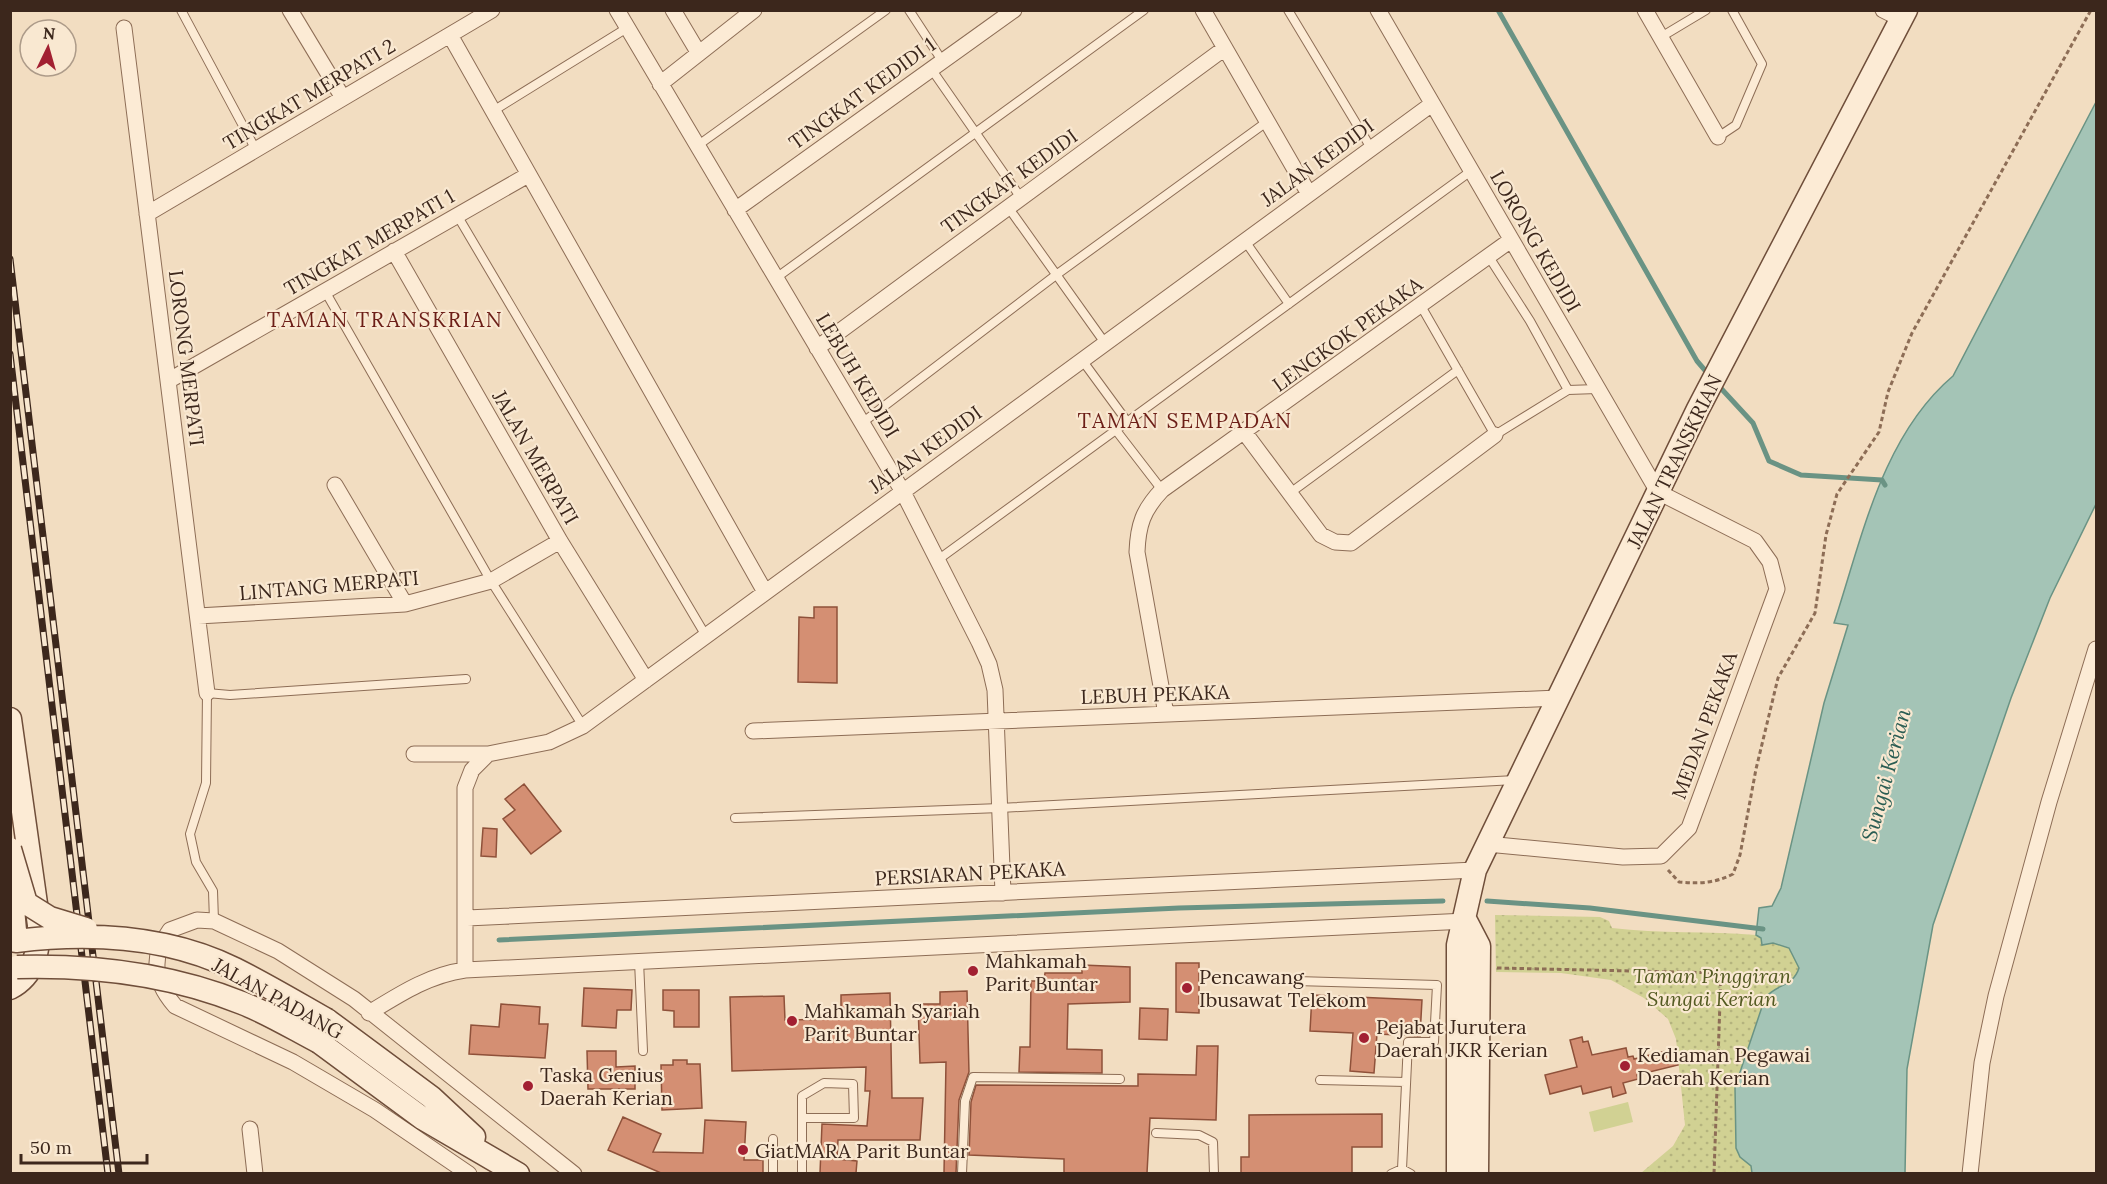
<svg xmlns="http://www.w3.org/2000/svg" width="2107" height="1184" font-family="Lora,serif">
  <defs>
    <pattern id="green-dots" width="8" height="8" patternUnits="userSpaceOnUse" patternTransform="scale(1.5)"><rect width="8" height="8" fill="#d1d193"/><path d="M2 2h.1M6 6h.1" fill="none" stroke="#b4b37e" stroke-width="1.8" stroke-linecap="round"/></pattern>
  </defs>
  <rect width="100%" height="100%" fill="#f2ddc1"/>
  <!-- green -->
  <path fill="url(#green-dots)" d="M1495 915 1600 917 1609 921 1612 928C1660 934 1708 931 1756 935L1761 938 1763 945 1773 943 1789 948 1799 968C1793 987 1776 984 1765 998L1735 1087 1736 1148 1740 1157 1751 1166 1752 1173H1641L1673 1146 1685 1125 1676 1039 1668 1019 1644 998 1611 980 1561 973 1496 972Z"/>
  <!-- pitch -->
  <path fill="#d1d193" d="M1628 1102 1633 1122 1594 1132 1589 1112Z"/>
  <!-- water -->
  <path fill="#a4c4b6" stroke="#6a9384" stroke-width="1.5" d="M2096 102V504L2050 598 2011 698 1933 925 1907 1069 1905 1173H1752L1751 1166 1740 1157 1736 1148 1735 1087 1765 998C1776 984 1793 987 1799 968L1789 948 1773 943 1762 945 1761 938 1756 935 1759 908 1772 906 1781 888 1824 703 1848 625 1834 623C1862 538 1882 436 1953 376Z"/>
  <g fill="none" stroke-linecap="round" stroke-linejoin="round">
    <!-- stream -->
    <path stroke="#6a9384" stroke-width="5" d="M1498 10 1697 361 1709 375
      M1717 384 1753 423 1769 461 1801 475 1882 480 1885 485
      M1487 901 1590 908 1763 929
      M499 940 1179 908 1443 901"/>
  </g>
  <!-- building -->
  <path fill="#d48f73" stroke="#8f513a" stroke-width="1.5" d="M814 607H837V683L798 682 799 617 814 618Z
    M524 784 561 831 531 854 503 819 515 810 505 799Z
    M483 828 497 829 496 857 481 856Z
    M1176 963H1199V1013L1176 1012Z
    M1082 965 1130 967V1002L1068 1004 1067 1049 1102 1050V1073L1019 1072 1020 1047H1030L1031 981H1044L1045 973H1082Z
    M584 988 632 990 631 1010H617L616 1028 582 1026Z
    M663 990H699V1027H674V1011L663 1010Z
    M967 991 969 1072 959 1100 956 1173H944L946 1062 920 1063 918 1004H940V992Z
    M890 993 892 1098H923L920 1140H838L837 1159 857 1161 856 1173H820L822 1124 867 1126 870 1091H865L866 1067 732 1071 730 997 784 996 785 1020 841 1019V995Z
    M1312 995 1422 1000 1420 1036 1377 1034 1374 1073 1350 1071 1353 1033 1310 1031Z
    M501 1004 540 1007 539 1024H548L545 1058 469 1054 471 1025 499 1027Z
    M1140 1008 1168 1009 1167 1040 1139 1039Z
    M1582 1037 1583 1042 1588 1041 1592 1055 1626 1048 1628 1057 1633 1056 1634 1059 1674 1049 1678 1065 1637 1075 1638 1079 1623 1083 1626 1093 1613 1097 1611 1087 1583 1094 1581 1086 1550 1094 1545 1075 1577 1067 1570 1040Z
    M1197 1046H1218L1216 1120 1150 1118 1147 1173H1064V1159L969 1155 971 1102 976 1085 1138 1086V1074L1196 1075Z
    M587 1051H616V1067L635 1066V1089H588Z
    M673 1060H687V1064H700L702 1108 662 1110 661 1065H673Z
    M1382 1114V1147H1352V1173H1241V1157H1249V1115Z
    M623 1117 661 1134 653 1152 703 1153 705 1120 746 1122 744 1160H763V1173H661L608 1150Z"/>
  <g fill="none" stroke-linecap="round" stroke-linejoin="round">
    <defs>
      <path id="lane" d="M181 10 256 150
        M909 10 943 62
        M1288 10 1371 148
        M1661 37 1706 10
        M932 70 1021 198
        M493 111 627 28
        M1718 137 1736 125 1762 64 1732 10
        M697 146 886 10
        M1008 207 1105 343
        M457 215 706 636
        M1245 241 1289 304
        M1489 257 1530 321 1568 390 1597 389
        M776 278 1144 10
        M325 291 491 581 583 726
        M1421 306 1495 435 1568 390
        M1082 360 1126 420
        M862 423 1056 275 1268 121
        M1115 429 1162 490
        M1290 493 1458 370
        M939 559 1471 171
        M735 818 1000 808 1515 780
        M214 921 213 891 196 862 190 834 206 783 207 693 230 695 466 679
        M639 961 643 1051
        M1296 981 1437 985 1434 1042H1408L1402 1169
        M1320 1080 1406 1082
        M802 1118H854L853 1084 824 1083 802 1096V1174
        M1156 1133 1199 1135 1213 1142 1214 1174
        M773 1139V1174
        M962 1174 965 1101 973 1077 1120 1079
        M1391 1174 1402 1169 1411 1174"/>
      <path id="street" d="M290 10 343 98
        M617 10 903 492 979 642 989 664 995 690 1003 893
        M673 10 698 52
        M1203 10 1309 194
        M1378 10 1658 492 1755 541 1770 562 1777 589 1689 828 1661 856 1623 857 1487 844
        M1645 10 1718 137
        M1883 10 1901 19
        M124 28 207 693
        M450 35 765 592
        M660 84 754 10
        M735 210 1014 10
        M147 214 492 10
        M394 251 560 541 646 680
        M817 348 1225 48
        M168 381 528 175
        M1245 433 1321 535 1335 542 1351 543 1495 435
        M335 485 405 604
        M198 616 405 604 491 581 560 541
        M1166 714 1137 552C1138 525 1143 510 1162 490L1511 240
        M753 731 1558 698
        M414 754H488L549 742 583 726 1432 104
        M467 918 1475 870
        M465 970V788L472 770 488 754
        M369 1013C400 994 429 975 465 970L1466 921
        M250 1129 255 1174
        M469 1174 375 1110 293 1062 175 1006C154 982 150 957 170 930L197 920 214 921 278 951 354 999 574 1174
        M1970 1174 1982 1063 1996 996 2049 802 2096 649"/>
      <path id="secondary" d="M10 719 39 925C39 950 35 975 10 988
        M1466 921 1479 946 1477 1174
        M327 1020 431 1097 474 1137
        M319 1042 422 1118 518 1174
        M1458 1174V945L1475 870 1698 409 1906 10"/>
    </defs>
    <!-- lane casing -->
    <use href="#lane" stroke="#8d6d56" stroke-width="10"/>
    <!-- street casing -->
    <use href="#street" stroke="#8d6d56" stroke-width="17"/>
    <!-- secondary casing -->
    <use href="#secondary" stroke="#6f4e3a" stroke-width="25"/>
    <!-- path -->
    <path stroke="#8d6d56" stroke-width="3" stroke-dasharray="4.5 3" stroke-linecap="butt" d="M1668 870 1679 882C1700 884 1715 883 1733 874L1740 855 1756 769 1778 678 1815 613 1826 535 1837 494 1879 432 1888 392 1912 333 2091 10
      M1497 968 1721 973 1714 1174"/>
    <!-- lane -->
    <use href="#lane" stroke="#fcebd5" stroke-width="8"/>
    <!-- street -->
    <use href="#street" stroke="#fcebd5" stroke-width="15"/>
    <!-- secondary -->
    <use href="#secondary" stroke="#fcebd5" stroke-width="22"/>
    <defs>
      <path id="rail" d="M10 259 119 1174
        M10 354 108 1174"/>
    </defs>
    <!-- rail casing -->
    <use href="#rail" stroke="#3c271c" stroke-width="7"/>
    <!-- rail -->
    <use href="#rail" stroke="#f9e8d1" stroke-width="4.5" stroke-dasharray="14" stroke-linecap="butt"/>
    <defs>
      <path id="secondary-bridge" d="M10 849 26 903 50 918 86 929
        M10 877 16 941C89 932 168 936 235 969 267 985 297 1003 327 1020
        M17 967C94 965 170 974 242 1003 268 1013 294 1029 319 1042"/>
    </defs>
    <!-- secondary-bridge casing -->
    <use href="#secondary-bridge" stroke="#6f4e3a" stroke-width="25" stroke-linecap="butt"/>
    <!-- secondary-bridge -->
    <use href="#secondary-bridge" stroke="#fcebd5" stroke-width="22"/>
  </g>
  <!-- markers -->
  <g fill="#a22032" stroke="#f9e8d1" stroke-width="2">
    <circle cx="973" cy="971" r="6"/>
    <circle cx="1187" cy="988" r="6"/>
    <circle cx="792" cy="1021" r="6"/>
    <circle cx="1364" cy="1038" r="6"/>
    <circle cx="1625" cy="1066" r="6"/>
    <circle cx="528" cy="1086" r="6"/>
    <circle cx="743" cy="1150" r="6"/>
  </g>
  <g text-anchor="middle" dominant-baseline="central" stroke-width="4.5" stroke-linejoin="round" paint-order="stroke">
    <!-- street labels -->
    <g font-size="20" fill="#3c271c" stroke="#f9e8d1">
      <text transform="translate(862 93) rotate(-36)">TINGKAT KEDIDI 1</text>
      <text transform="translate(309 94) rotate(-31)">TINGKAT MERPATI 2</text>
      <text transform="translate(1317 162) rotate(-36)">JALAN KEDIDI</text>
      <text transform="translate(1009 181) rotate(-36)">TINGKAT KEDIDI</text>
      <text transform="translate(1536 241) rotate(60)">LORONG KEDIDI</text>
      <text transform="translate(369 242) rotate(-30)">TINGKAT MERPATI 1</text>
      <text transform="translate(1347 334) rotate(-36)">LENGKOK PEKAKA</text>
      <text transform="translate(187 358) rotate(83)">LORONG MERPATI</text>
      <text transform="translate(858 375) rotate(59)">LEBUH KEDIDI</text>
      <text transform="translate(925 449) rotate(-36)">JALAN KEDIDI</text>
      <text transform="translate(536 457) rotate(60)">JALAN MERPATI</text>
      <text transform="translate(1674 461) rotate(-64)">JALAN TRANSKRIAN</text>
      <text transform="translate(329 585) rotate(-5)">LINTANG MERPATI</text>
      <text transform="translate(1155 694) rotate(-2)">LEBUH PEKAKA</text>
      <text transform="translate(1704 725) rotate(-70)">MEDAN PEKAKA</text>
      <text transform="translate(970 873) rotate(-3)">PERSIARAN PEKAKA</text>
      <text transform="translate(278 998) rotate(29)">JALAN PADANG</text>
    </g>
    <!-- poi labels -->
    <g font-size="20" fill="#3c271c" stroke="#f9e8d1" text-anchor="start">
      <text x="985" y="960">Mahkamah<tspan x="985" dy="23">Parit Buntar</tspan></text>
      <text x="1199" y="976">Pencawang<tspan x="1199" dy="23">Ibusawat Telekom</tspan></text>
      <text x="804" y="1010">Mahkamah Syariah<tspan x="804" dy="23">Parit Buntar</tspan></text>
      <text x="1376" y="1026">Pejabat Jurutera<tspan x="1376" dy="23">Daerah JKR Kerian</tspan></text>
      <text x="1637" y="1054">Kediaman Pegawai<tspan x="1637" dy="23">Daerah Kerian</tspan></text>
      <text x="540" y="1074">Taska Genius<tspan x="540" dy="23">Daerah Kerian</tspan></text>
      <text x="755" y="1150">GiatMARA Parit Buntar</text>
    </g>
    <!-- park labels -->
    <g font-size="20" font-style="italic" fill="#535a21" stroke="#f9e8d1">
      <text x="1712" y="975">Taman Pinggiran<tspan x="1712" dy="23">Sungai Kerian</tspan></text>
    </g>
    <!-- neighbourhood labels -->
    <g font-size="21" letter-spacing="1.5" fill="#6c1e17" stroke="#f9e8d1">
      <text x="385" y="319">TAMAN TRANSKRIAN</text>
      <text x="1185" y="420">TAMAN SEMPADAN</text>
    </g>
    <!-- water labels -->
    <g font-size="21" font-style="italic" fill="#2a5d53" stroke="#f9e8d1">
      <text transform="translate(1886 775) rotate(-75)">Sungai Kerian</text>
    </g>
  </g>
  <!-- border -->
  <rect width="2107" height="1184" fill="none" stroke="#3c271c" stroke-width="24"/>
  <!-- north arrow -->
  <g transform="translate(48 48) rotate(5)"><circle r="28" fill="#f9e8d1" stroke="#ad9b89" stroke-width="1.5"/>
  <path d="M0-4.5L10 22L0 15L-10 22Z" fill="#a22032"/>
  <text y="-9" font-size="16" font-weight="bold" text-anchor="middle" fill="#3c271c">N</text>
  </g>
  <!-- scale -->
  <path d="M21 1154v9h126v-9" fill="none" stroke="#3c271c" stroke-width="3"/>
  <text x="30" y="1154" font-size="18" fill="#3c271c" stroke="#f9e8d1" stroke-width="4.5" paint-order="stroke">50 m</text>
</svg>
